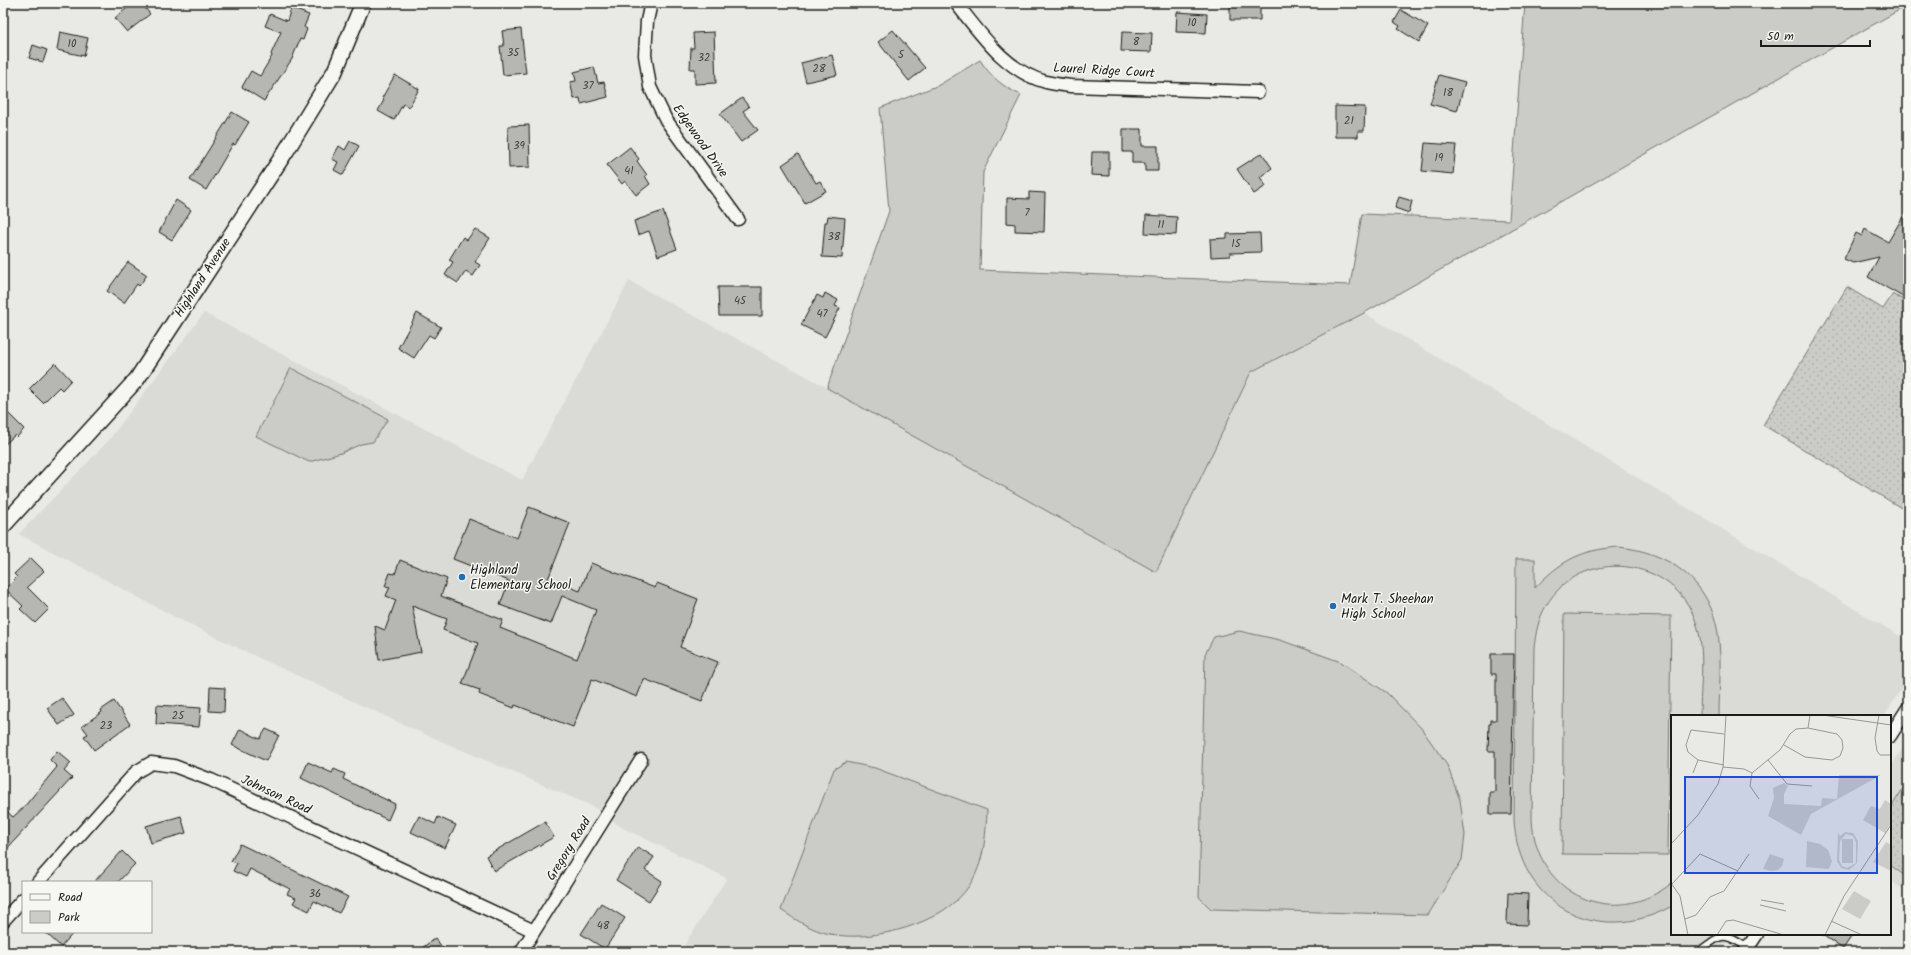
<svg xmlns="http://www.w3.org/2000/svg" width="1911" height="955" font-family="Kalam,sans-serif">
  <defs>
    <pattern id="grass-dots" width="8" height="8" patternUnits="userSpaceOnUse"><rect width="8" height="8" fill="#cbcbc7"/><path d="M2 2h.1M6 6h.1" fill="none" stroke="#aeaeaa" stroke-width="1.8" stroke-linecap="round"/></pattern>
  </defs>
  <rect width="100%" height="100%" fill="#e9e9e5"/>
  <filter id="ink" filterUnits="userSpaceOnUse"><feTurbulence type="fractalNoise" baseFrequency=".025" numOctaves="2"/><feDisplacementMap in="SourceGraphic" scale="8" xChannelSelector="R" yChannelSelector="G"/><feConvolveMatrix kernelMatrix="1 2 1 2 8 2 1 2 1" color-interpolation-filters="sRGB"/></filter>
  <g filter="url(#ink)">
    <!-- built -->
    <path fill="#dadad6" d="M629 281 882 417 1156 572 1251 372 1364 313 1908 641V678L1884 716H1672V934H1735L1721 952H680L727 878 621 827 594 807 411 728 255 656 179 619 19 534 109 440 204 313 522 480Z
      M1908 739V893L1890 880V768Z"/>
    <!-- grass -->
    <path fill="url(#grass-dots)" stroke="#747472" d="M1847 287 1883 309 1893 294 1908 303V512L1763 425Z
      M1908 781V878L1890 865V809Z"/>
    <!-- park -->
    <path fill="#cbcbc7" stroke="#747472" d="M1525 3H1908V5L1364 313 1251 372 1156 572 827 388 889 211 880 108 939 85 980 60C991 77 1003 87 1021 95L983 172 980 270 1350 285 1362 214 1509 220Z
      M291 368 388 419 373 442 361 444 341 453 309 462 256 436Z
      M1618 547C1668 551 1710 581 1718 633 1722 660 1719 689 1719 716H1700C1700 686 1706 650 1696 622 1674 556 1580 546 1546 606 1538 619 1536 633 1534 647L1532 820C1536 895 1613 930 1672 883V906C1597 948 1517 904 1514 819L1516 559H1535V588C1560 561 1581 550 1618 547Z
      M1564 614 1671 616 1668 855 1562 854Z
      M1239 631 1280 640 1341 662 1387 693 1421 728 1447 765 1460 800 1465 835 1462 860 1428 915 1211 909 1199 897 1205 654 1214 637Z
      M846 762 875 768 987 810C986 835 984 864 969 886 944 924 873 943 830 934 811 930 796 920 781 910L834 769Z"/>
    <!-- building -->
    <path fill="#b6b6b3" stroke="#1c1c1c" d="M133 3H141L150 14 127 32 115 18Z
      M1230 3H1260V20H1230Z
      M291 8 309 15 304 27 307 29 303 40 300 39 292 59 264 101 242 87 251 71 260 76 272 56 271 54 281 32 265 26 270 14 287 21Z
      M1401 10 1428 26 1419 42 1398 29 1400 26 1394 22Z
      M1177 12 1207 14 1206 33 1176 32Z
      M521 29 526 73 503 75 500 46H504L502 31Z
      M893 30 925 68 909 81 878 42Z
      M60 32 88 38 84 56 57 50Z
      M714 32 716 83 695 84V69H690L691 48H694L693 33Z
      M1122 32 1152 33 1151 52 1121 51Z
      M33 45 47 50 43 62 29 58Z
      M832 55 837 75 806 82 801 63Z
      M594 67 598 83 604 82 608 97 581 104 580 98 574 99 570 82 576 81 574 72Z
      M395 75 419 89 409 107 403 104 394 120 378 111 384 100 382 98Z
      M1439 75 1465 82 1457 111 1430 104Z
      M742 98 749 107 743 111 758 130 741 142 720 114Z
      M1335 106 1365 107 1364 131H1358V137H1335Z
      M232 112 249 122 235 145 233 144 206 190 190 180Z
      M529 125 530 167 509 168 508 126Z
      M1123 129H1142V146H1158V171H1145V163H1132V152H1123Z
      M350 141 359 146 343 175 334 170 338 162 332 159 339 146 345 150Z
      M1425 143 1456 145 1453 174 1422 171Z
      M630 147 639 159 637 161 647 175 645 176 650 184 636 195 625 181 622 184 607 165Z
      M1092 152H1109V176L1091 175Z
      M1262 153 1272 168 1260 177 1266 186 1254 194 1237 169Z
      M798 154 816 183 820 181 826 191 805 203 782 165Z
      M1029 192 1045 193 1044 232 1015 231V224L1007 223V198L1029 199Z
      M1399 197 1412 201 1409 213 1395 208Z
      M176 200 191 210 172 240 159 232Z
      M1908 208V300L1868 277 1879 257 1853 263 1844 259 1856 233 1862 236 1865 229 1888 242Z
      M663 211 677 249 658 256 649 231 638 235 634 221Z
      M1146 215 1177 217 1176 235 1145 233Z
      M828 216 845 218 842 258 822 257 825 222H827Z
      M475 229 490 238 475 262 480 265 473 276 466 271 458 283 445 275 453 262 449 260 463 237 467 240Z
      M1260 233 1261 252 1230 253V256L1211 257 1210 239 1227 238V234Z
      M128 262 147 275 139 286 137 284 124 303 107 291Z
      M718 287H762V316H719Z
      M825 293 838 300 835 306 840 308 825 337 801 325 817 295 823 298Z
      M417 313 441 327 434 338 429 335 414 358 398 348Z
      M55 363 71 380 62 390 59 387 43 403 29 389Z
      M3 408 24 429 17 437 15 435 3 446Z
      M529 507 570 523 548 579 580 591 591 563 655 588 657 583 698 599 680 647 718 662 702 701 644 679 637 697 592 679 573 727 515 705 514 708 479 694 480 690 462 684 478 643 443 630 447 619 412 606 421 652 379 660 375 626 385 630 396 600 386 596 390 587 385 586 390 573 395 574 400 560 447 579 441 596 503 620 500 628 577 659 596 610 562 596 551 624 500 605 509 581 453 559 469 519 517 538Z
      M31 558 44 571 27 587 49 609 35 623 20 609 23 606 5 589 17 577 14 574Z
      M1491 654H1514L1511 814H1490V792H1495V751H1488L1489 724H1491V720H1496V674H1491Z
      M210 687 225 688 224 712 209 711Z
      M62 698 74 715 59 725 47 708Z
      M114 701 130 724 94 750 84 736 88 734 82 726 102 712 101 710Z
      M157 705 201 708 199 727 156 724Z
      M240 729 260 739 266 729 279 735 266 761 232 745Z
      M57 751 71 763 64 771 72 778 3 853V808L13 817 24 807 57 767 50 760Z
      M308 762 332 773 334 769 345 774 343 779 395 804 388 820 301 778Z
      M181 816 186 833 151 843 146 826Z
      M419 816 435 824 438 817 456 825 445 848 411 832Z
      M545 822 554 837 494 871 486 856Z
      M240 844 348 897 339 913 314 901 309 911 293 903 296 898 287 894 290 889 250 869 246 877 233 871 237 863 231 861Z
      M638 847 654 857 645 870 662 881 649 901 616 880Z
      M122 851 135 864 118 882H94Z
      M1508 893 1528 894 1527 925 1507 924Z
      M601 903 625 918 605 949 581 934Z
      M45 932H74L61 947Z
      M1821 934H1853L1843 949Z
      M435 938 446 952H417Z"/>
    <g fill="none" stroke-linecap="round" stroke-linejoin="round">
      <defs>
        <path id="service" d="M1698 952C1722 934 1722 931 1748 948"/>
        <path id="minor" d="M651 3 647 21 645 55 650 87 666 120 738 219
          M956 3C981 34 1005 71 1046 82 1054 84 1063 85 1071 86L1258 92
          M1890 736 1908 708
          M38 882 136 772 151 763 174 766 211 780 534 931
          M3 921 23 899
          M521 952 641 760
          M1745 952 1757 934"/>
        <path id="tertiary" d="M3 526 137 379 286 151 335 71 363 3"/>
      </defs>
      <!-- service casing -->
      <use href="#service" stroke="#1c1c1c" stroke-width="9"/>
      <!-- minor casing -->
      <use href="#minor" stroke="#1c1c1c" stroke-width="15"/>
      <!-- tertiary casing -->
      <use href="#tertiary" stroke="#1c1c1c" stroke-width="18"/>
      <!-- service -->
      <use href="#service" stroke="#f6f6f2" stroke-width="6"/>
      <!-- minor -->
      <use href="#minor" stroke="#f6f6f2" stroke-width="12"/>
      <!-- tertiary -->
      <use href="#tertiary" stroke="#f6f6f2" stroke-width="15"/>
    </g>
  </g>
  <!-- markers -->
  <g fill="#1f6fb2" stroke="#f6f6f2" stroke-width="1.5">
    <circle cx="462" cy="577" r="4"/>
    <circle cx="1333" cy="606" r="4"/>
  </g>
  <g text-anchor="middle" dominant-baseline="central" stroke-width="3" stroke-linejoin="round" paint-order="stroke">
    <!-- number labels -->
    <g font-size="11" fill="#424242">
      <text x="1192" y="23">10</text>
      <text x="1136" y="42">8</text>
      <text x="72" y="44">10</text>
      <text x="513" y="53">35</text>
      <text x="901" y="55">5</text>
      <text x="704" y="58">32</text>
      <text x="819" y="69">28</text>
      <text x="588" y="86">37</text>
      <text x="1448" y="93">18</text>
      <text x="1349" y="121">21</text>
      <text x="519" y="146">39</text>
      <text x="1439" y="158">19</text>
      <text x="629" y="171">41</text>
      <text x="1027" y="213">7</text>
      <text x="1161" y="225">11</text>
      <text x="834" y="237">38</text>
      <text x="1236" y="244">15</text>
      <text x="740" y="301">45</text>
      <text x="822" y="314">47</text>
      <text x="178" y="716">25</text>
      <text x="106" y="726">23</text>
      <text x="315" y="894">36</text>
      <text x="603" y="926">48</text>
    </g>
    <!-- street labels -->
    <g font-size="13" fill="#1c1c1c" stroke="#f6f6f2">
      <text transform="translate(1104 71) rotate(3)">Laurel Ridge Court</text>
      <text transform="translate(700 141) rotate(55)">Edgewood Drive</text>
      <text transform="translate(203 278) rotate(-57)">Highland Avenue</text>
      <text transform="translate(276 795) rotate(25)">Johnson Road</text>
      <text transform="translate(569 849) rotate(-58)">Gregory Road</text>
    </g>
    <!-- poi labels -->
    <g font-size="13" fill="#1c1c1c" stroke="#f6f6f2" text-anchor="start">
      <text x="470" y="570">Highland<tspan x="470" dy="15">Elementary School</tspan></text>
      <text x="1341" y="599">Mark T. Sheehan<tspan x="1341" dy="15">High School</tspan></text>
    </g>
  </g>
  <!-- overview -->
  <g transform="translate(1671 715)">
    <rect width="220" height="220" fill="#e9e9e5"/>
    <path d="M214 85 220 89V108L214 118 192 105 200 91 209 94ZM215 127 220 130V156L202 147Z" fill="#cbcbc7"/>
    <path d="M168 60H210L140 99 130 120 97 101 103 83 102 73 113 68 117 71 113 79V89L150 91 151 83 166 84ZM174 117 182 118 187 126 186 148 178 155 170 153 166 146 167 118 169 121ZM175 119 182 121 185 127V148L176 153 171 151 168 145 169 126ZM171 124H182V148H171ZM136 126 149 129 157 135 161 146 158 154 135 152ZM99 139 113 144 111 151 107 155 100 156 92 154ZM183 176 200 186 189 204 171 194Z" fill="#cbcbc7" fill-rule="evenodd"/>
    <path fill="none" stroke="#979795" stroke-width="1" d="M151 0 220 10M208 0 204 23 206 36 209 40H220M137 13 139 0M97 45 116 69 141 71M53 50 27 45 17 37 15 30 20 15 53 19M52 52 73 54 81 58M22 58 27 45M88 84 79 71 81 58 109 35 119 19 125 14 137 13 166 19 171 25 172 33 169 41 161 45 134 42 113 30M0 129 27 100 47 69 52 52 55 0M0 168 9 181 17 220M1 169 29 139 67 156M90 185 113 189M89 190 115 196M14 204 25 200 39 182 53 176 78 139M160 206 191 220M46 220 55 206 62 205 113 220M154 220 173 181 220 110"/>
    <path fill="#1d4ed8" fill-opacity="0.15" stroke="#1d4ed8" stroke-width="2" d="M14 62H206V158H14Z"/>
    <rect width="220" height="220" fill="none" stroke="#1c1c1c" stroke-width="2"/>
  </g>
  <!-- margin -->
  <rect width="1911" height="955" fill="none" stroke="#f6f6f2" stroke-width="16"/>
  <rect x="8" y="8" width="1895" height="939" fill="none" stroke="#1c1c1c" stroke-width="1.5" filter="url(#ink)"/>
  <!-- legend -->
  <rect x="22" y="881" width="130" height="52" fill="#f6f6f2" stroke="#9f9f9c"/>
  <rect x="30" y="894" width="20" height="6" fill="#f6f6f2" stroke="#9f9f9c"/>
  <text x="58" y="901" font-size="12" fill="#1c1c1c">Road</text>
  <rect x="30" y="911" width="20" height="12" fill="#cbcbc7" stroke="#9f9f9c"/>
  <text x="58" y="921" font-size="12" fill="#1c1c1c">Park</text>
  <!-- scale -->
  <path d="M1761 40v6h109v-6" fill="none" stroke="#1c1c1c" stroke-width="2"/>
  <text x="1767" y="40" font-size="12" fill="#1c1c1c" stroke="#f6f6f2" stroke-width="3" paint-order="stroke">50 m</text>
</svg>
